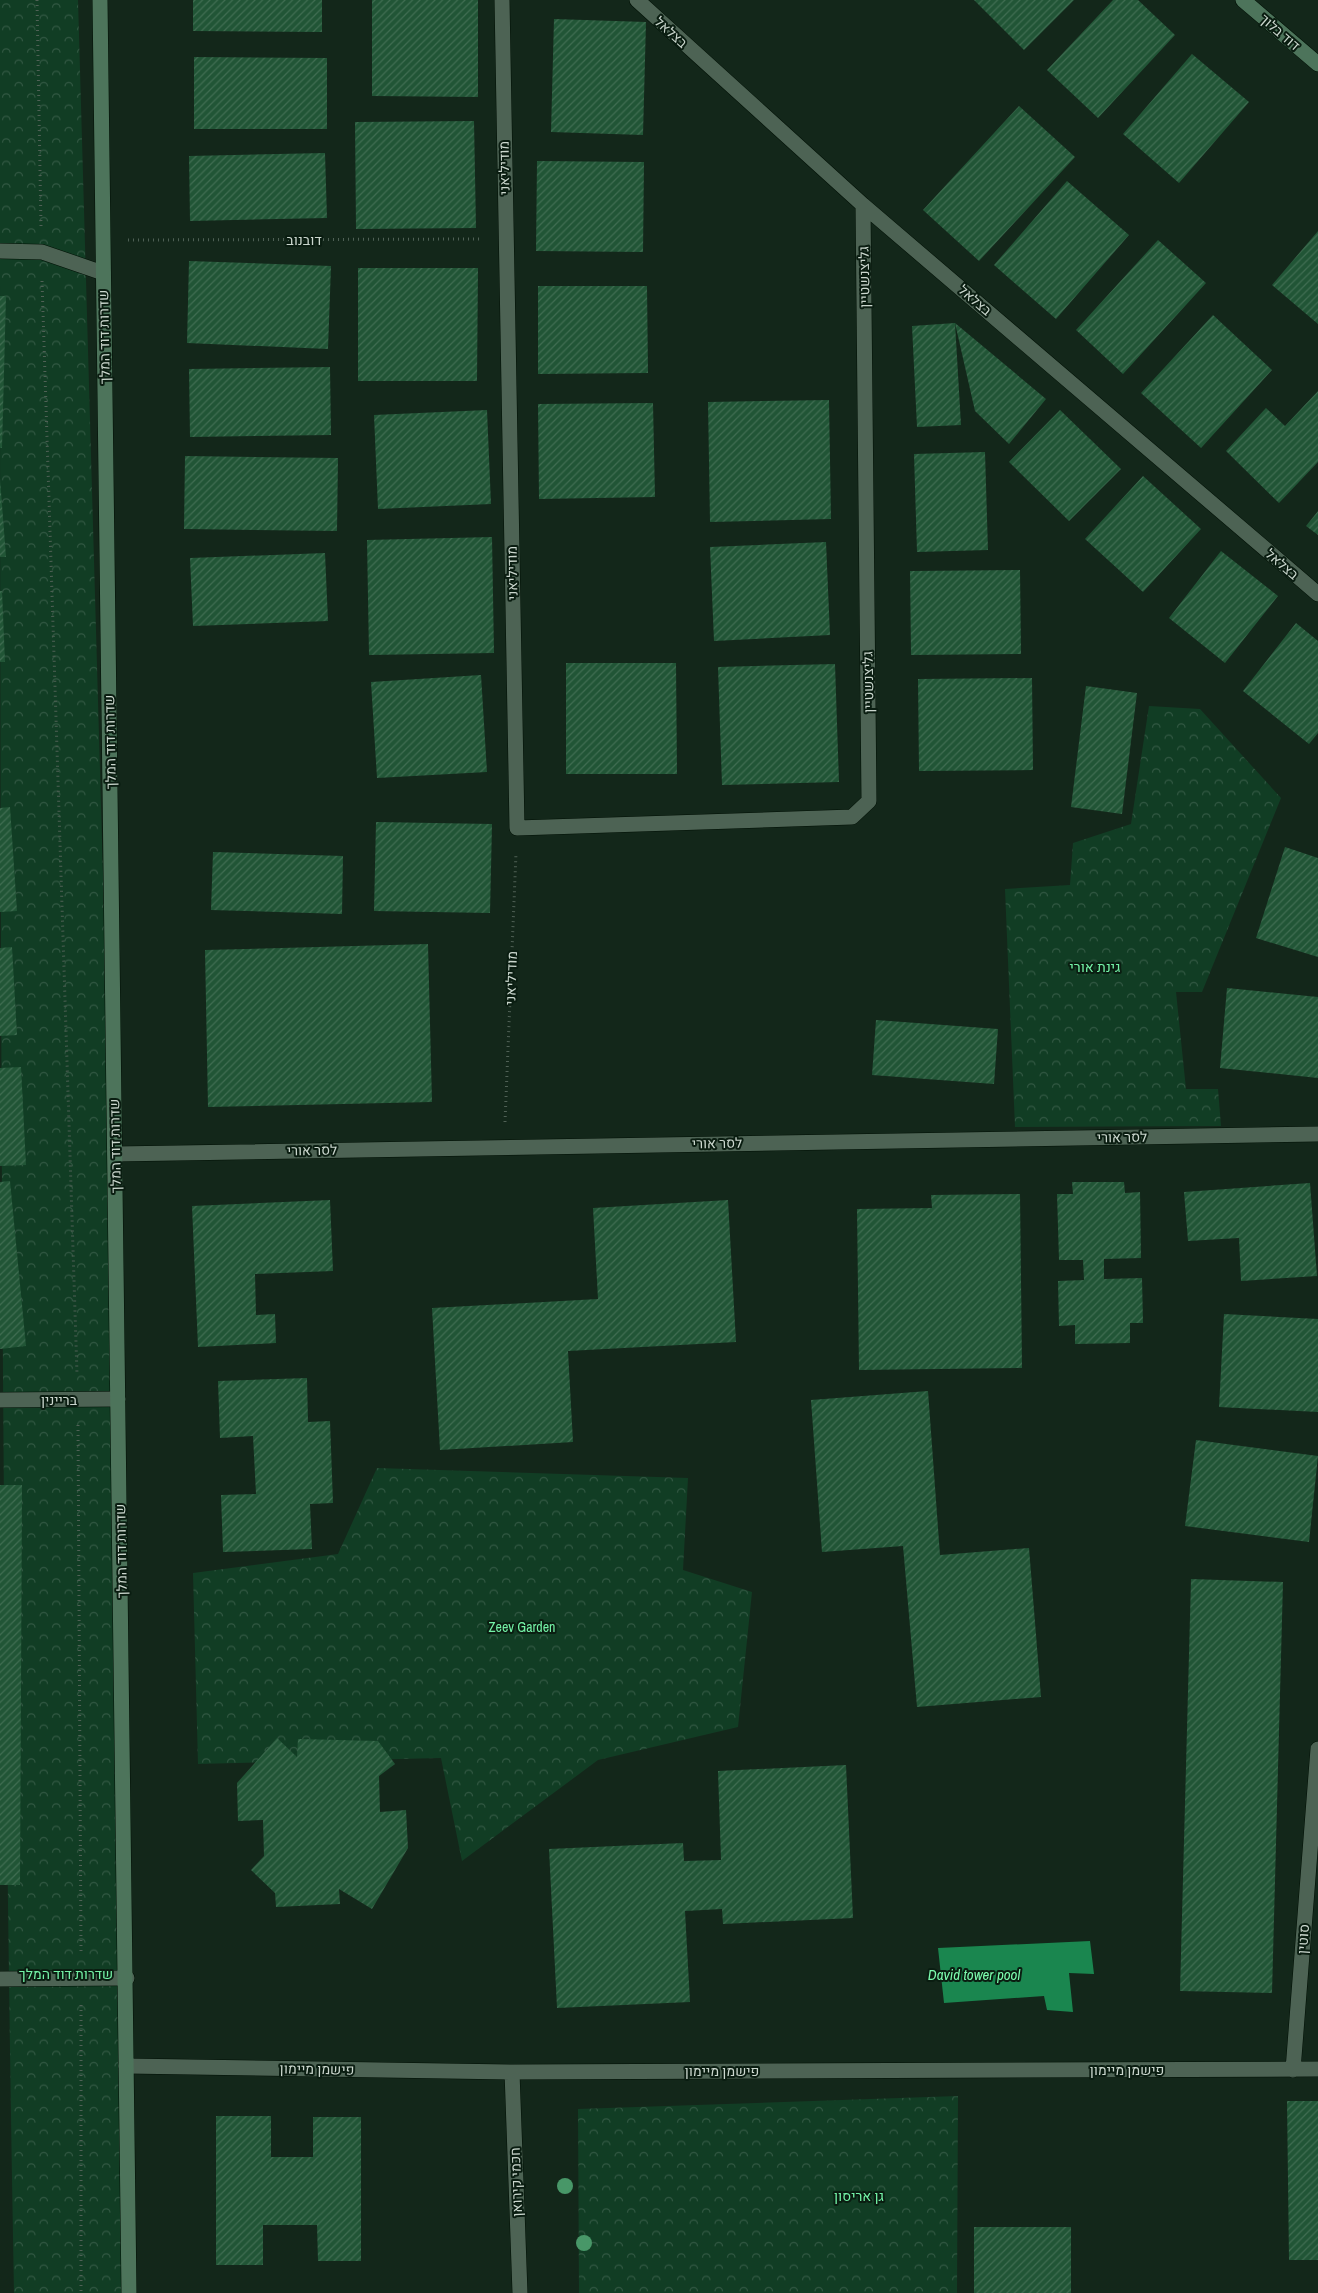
<svg xmlns="http://www.w3.org/2000/svg" width="1318" height="2293" font-family="'Archivo Narrow',Heebo,sans-serif">
  <defs>
    <pattern id="park-crowns" width="20" height="18" patternUnits="userSpaceOnUse" patternTransform="scale(1.25)"><rect width="20" height="18" fill="#113d24"/><path d="M2 6a3 3 0 1 1 6 0M12 15a3 3 0 1 1 6 0" fill="none" stroke="#325843"/></pattern>
    <pattern id="building-hatch" width="6" height="6" patternUnits="userSpaceOnUse" patternTransform="scale(1.25)"><rect width="6" height="6" fill="#215536"/><path d="M-1 1l2-2M0 6l6-6M5 7l2-2" fill="none" stroke="#406d52"/></pattern>
  </defs>
  <rect width="100%" height="100%" fill="#13271a"/>
  <!-- park -->
  <path fill="url(#park-crowns)" d="M0 0H78L119 1437 129 2293H14C0 1529 0 764 0 0Z
    M1149 706 1200 709 1281 798 1202 992H1176L1186 1089H1218L1221 1126 1015 1127 1005 889 1070 885 1073 843 1131 824Z
    M377 1468 688 1478 683 1570 752 1592 738 1727 598 1760 462 1861 441 1758 198 1764 193 1573 338 1554Z
    M958 2096 957 2293H579L578 2109Z"/>
  <!-- water -->
  <path fill="#1a864f" d="M1090 1941 1094 1974 1069 1973 1073 2012 1047 2010 1044 1996 944 2003 938 1948Z"/>
  <!-- building -->
  <path fill="url(#building-hatch)" d="M193 0H322V32L193 31Z
    M372 0H478V97L372 96Z
    M974 0H1074L1024 50Z
    M1113 0H1138L1175 35 1098 118 1047 70Z
    M554 19 646 22 643 135 551 132Z
    M1192 54 1249 102 1179 183 1123 134Z
    M194 57 327 58V129H194Z
    M1019 106 1075 157 979 261 923 210Z
    M474 121 476 228 356 229 355 122Z
    M325 153 327 218 190 221 189 156Z
    M537 161 644 162 643 252 536 251Z
    M1067 181 1129 235 1056 319 994 265Z
    M1318 231V324L1272 285Z
    M1158 240 1206 283 1123 374 1076 330Z
    M189 261 331 266 328 349 187 343Z
    M358 268H478L477 381H358Z
    M538 286H647L648 373 538 374Z
    M0 296H6L2 448H0Z
    M1213 315 1272 370 1201 448 1141 393Z
    M955 323 1046 399 1009 444 975 411 955 323 961 425 917 427 912 326Z
    M330 367 331 435 190 437 189 369Z
    M1318 391V462L1279 503 1226 451 1266 408 1285 426Z
    M829 400 831 519 710 522 708 402Z
    M653 403 655 497 539 499 538 404Z
    M487 410 491 504 378 509 374 415Z
    M1060 410 1121 469 1069 521 1009 462Z
    M985 452 988 550 917 552 914 454Z
    M185 456 338 458 337 531 184 529Z
    M1143 476 1201 529 1143 592 1085 539Z
    M0 479 6 557H0Z
    M1318 511V535L1306 526Z
    M492 537 494 653 369 655 367 540Z
    M826 542 830 635 714 641 710 547Z
    M1221 551 1278 596 1225 663 1169 618Z
    M325 553 328 621 193 626 190 558Z
    M1020 570 1021 654 911 655 910 571Z
    M0 591H2L5 662H0Z
    M1296 623 1318 641V733L1309 744 1243 691Z
    M566 663H676L677 774H566Z
    M835 664 839 782 722 785 718 667Z
    M481 675 487 772 377 778 371 682Z
    M1032 678 1033 770 919 771 918 679Z
    M1086 686 1137 693 1122 814 1071 807Z
    M10 807 17 911 0 912V808Z
    M376 822 492 824 490 913 374 911Z
    M1285 847 1318 858V957L1256 938Z
    M213 852 343 856 342 914 211 910Z
    M428 944 432 1102 208 1107 205 950Z
    M12 947 17 1035 0 1036V948Z
    M1227 988 1318 997V1078L1220 1068Z
    M876 1020 998 1029 994 1084 872 1075Z
    M21 1067 26 1165 0 1166V1068Z
    M10 1181 26 1346 0 1349V1182Z
    M1072 1182H1124L1125 1193 1140 1192 1141 1258 1104 1259V1279L1142 1278 1143 1323H1130V1343L1075 1344V1325L1059 1326 1058 1281 1084 1280 1083 1260H1059L1057 1194H1073Z
    M1310 1183 1317 1276 1241 1281 1239 1238 1188 1241 1184 1192Z
    M1020 1194 1022 1368 859 1370 857 1209 932 1208 931 1195Z
    M330 1200 333 1271 255 1274 256 1315 275 1314 276 1343 198 1347 192 1206Z
    M728 1200 736 1342 568 1351 573 1442 440 1450 432 1308 598 1299 593 1208Z
    M1224 1314 1318 1319V1412L1219 1407Z
    M307 1378 308 1422 330 1421 333 1503 310 1504 312 1549 223 1552 221 1495 256 1494 253 1436 220 1438 218 1381Z
    M928 1391 940 1555 1029 1548 1041 1697 917 1707 903 1546 822 1552 811 1400Z
    M1196 1440 1318 1456 1309 1542 1185 1526Z
    M0 1485H22L20 1885H0Z
    M1191 1579 1283 1582 1272 1993 1180 1991Z
    M277 1738 297 1757 298 1739 378 1741 395 1764 379 1776 380 1812 406 1810 408 1848 372 1909 339 1889 340 1904 276 1907 275 1893 251 1870 264 1856 263 1820 238 1821 237 1783Z
    M846 1765 853 1918 723 1924 722 1909 685 1911 690 2002 557 2008 549 1849 683 1843 684 1861 721 1860 718 1771Z
    M1287 2101H1318V2260H1289Z
    M216 2116H271V2157H313V2117H361V2261H318L317 2225H263V2265H216Z
    M974 2227H1071V2293H974Z"/>
  <g fill="none" stroke-linecap="round" stroke-linejoin="round">
    <defs>
      <path id="street" d="M502 0 517 828 852 817 869 801 863 205
        M637 0 863 205 1318 594
        M0 251 42 252 103 273
        M115 1154 1318 1134
        M0 1400 118 1399
        M0 1979 127 1978
        M126 2066 512 2072 1318 2069
        M1293 2070 1318 1749
        M512 2072 520 2293"/>
      <path id="secondary" d="M100 0 129 2293
        M1243 0 1318 64"/>
    </defs>
    <!-- street casing -->
    <use href="#street" stroke="#011005" stroke-width="16"/>
    <!-- secondary casing -->
    <use href="#secondary" stroke="#011005" stroke-width="16"/>
    <!-- path -->
    <path stroke="#506156" stroke-width="3" stroke-dasharray="1 4" stroke-linecap="butt" d="M37 0 41 227
      M128 240 479 239
      M42 281 77 1374
      M505 1122 516 853
      M78 1425 81 1951
      M81 2005V2293"/>
    <!-- street -->
    <use href="#street" stroke="#4d6354" stroke-width="15"/>
    <!-- secondary -->
    <use href="#secondary" stroke="#4d745b" stroke-width="15"/>
  </g>
  <!-- trees -->
  <g fill="#489768">
    <circle cx="565" cy="2186" r="8"/>
    <circle cx="584" cy="2243" r="8"/>
  </g>
  <g text-anchor="middle" dominant-baseline="central" stroke-width="4" stroke-linejoin="round" paint-order="stroke">
    <!-- street labels -->
    <g font-size="14" fill="#cbd7ce" stroke="#0a1d11">
      <text transform="translate(671 32) rotate(42)">בצלאל</text>
      <text transform="translate(1280 32) rotate(41)">דוד בלוך</text>
      <text transform="translate(504 168) rotate(-91)">מודיליאני</text>
      <text x="304" y="240">דובנוב</text>
      <text transform="translate(864 277) rotate(-91)">גליצנשטיין</text>
      <text transform="translate(975 300) rotate(41)">בצלאל</text>
      <text transform="translate(104 337) rotate(-91)">שדרות דוד המלך</text>
      <text transform="translate(1282 564) rotate(41)">בצלאל</text>
      <text transform="translate(512 573) rotate(-91)">מודיליאני</text>
      <text transform="translate(868 682) rotate(-91)">גליצנשטיין</text>
      <text transform="translate(110 742) rotate(-91)">שדרות דוד המלך</text>
      <text transform="translate(511 978) rotate(-88)">מודיליאני</text>
      <text transform="translate(1122 1137) rotate(-1)">לסר אורי</text>
      <text transform="translate(717 1143) rotate(-1)">לסר אורי</text>
      <text transform="translate(115 1146) rotate(-91)">שדרות דוד המלך</text>
      <text transform="translate(312 1150) rotate(-1)">לסר אורי</text>
      <text x="59" y="1400">בריינין</text>
      <text transform="translate(121 1551) rotate(-91)">שדרות דוד המלך</text>
      <text transform="translate(1303 1939) rotate(-86)">סוטין</text>
      <text transform="translate(317 2069) rotate(1)">פישמן מיימון</text>
      <text x="1127" y="2070">פישמן מיימון</text>
      <text x="722" y="2071">פישמן מיימון</text>
      <text transform="translate(516 2182) rotate(-92)">חכמי קירואן</text>
    </g>
    <!-- park labels -->
    <g font-size="14" fill="#74f3a7" stroke="#0a1d11">
      <text x="1095" y="967">גינת אורי</text>
      <text x="522" y="1627">Zeev Garden</text>
      <text x="66" y="1974">שדרות דוד המלך</text>
      <text x="859" y="2196">גן אריסון</text>
    </g>
    <!-- water labels -->
    <g font-size="15" font-style="italic" fill="#7cfcae" stroke="#0a1d11">
      <text x="974" y="1974">David tower pool</text>
    </g>
  </g>
</svg>
